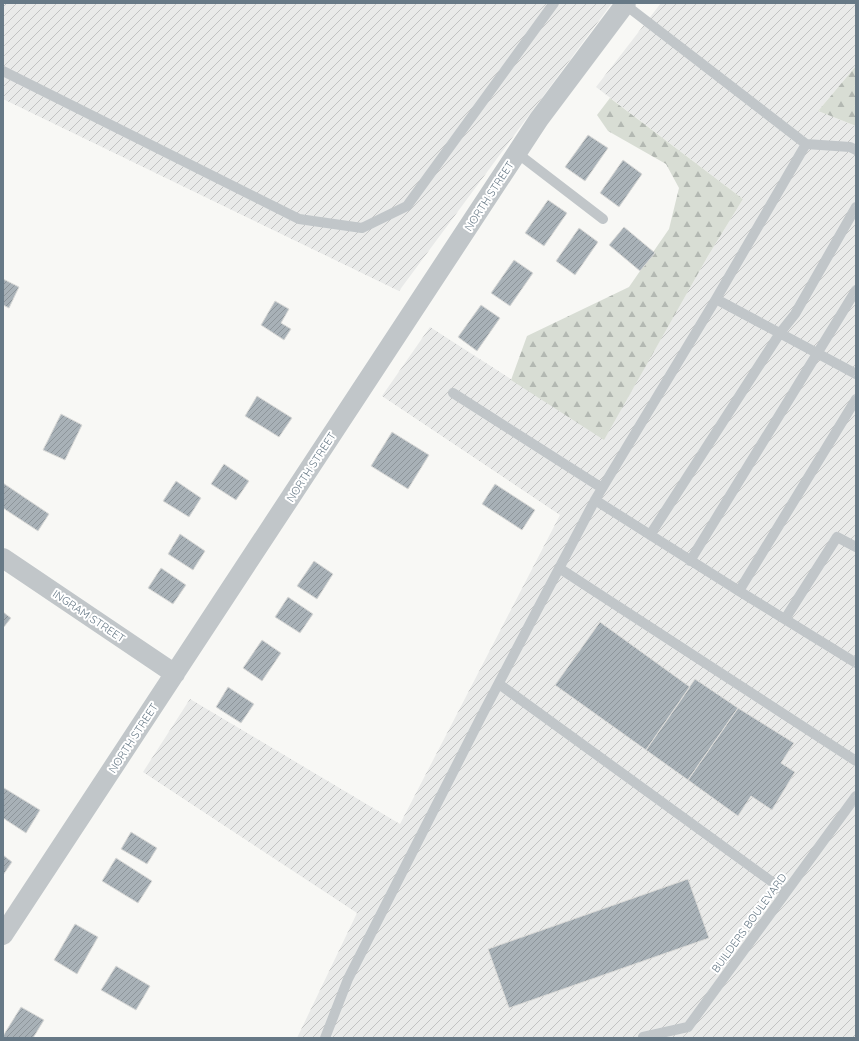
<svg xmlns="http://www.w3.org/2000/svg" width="859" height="1041" font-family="Quicksand,sans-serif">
  <defs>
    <pattern id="industrial-furrows" width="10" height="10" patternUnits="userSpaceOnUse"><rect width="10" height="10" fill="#e9eae9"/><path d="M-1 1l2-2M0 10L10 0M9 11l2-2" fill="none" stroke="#c1c2c2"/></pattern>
    <pattern id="forest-firs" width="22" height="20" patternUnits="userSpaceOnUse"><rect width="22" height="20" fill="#d8ddd4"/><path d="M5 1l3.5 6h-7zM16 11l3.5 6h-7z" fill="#b3b8b2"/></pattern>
    <pattern id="building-hatch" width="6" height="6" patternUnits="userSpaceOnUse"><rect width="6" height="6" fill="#a8b1b7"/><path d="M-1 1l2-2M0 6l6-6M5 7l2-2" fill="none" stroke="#8d959a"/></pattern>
  </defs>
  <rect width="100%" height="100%" fill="#f8f8f5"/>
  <!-- industrial -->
  <path fill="url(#industrial-furrows)" d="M3 3H612L399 291 3 99Z
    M661 3H856V66L818 111 856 126V1038H297L357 913 143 772 190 699 400 824 560 515 382 396 430 327 604 439 708 256 743 199 596 87Z"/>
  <!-- forest -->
  <path fill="url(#forest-firs)" d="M856 66V126L818 111Z
    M610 98 743 199 708 256 604 440 511 380 527 336 629 287 669 229 679 188 666 164 608 131 597 115Z"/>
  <!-- building -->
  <path fill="url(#building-hatch)" stroke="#dadad8" d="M588 135 608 148 585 181 565 167Z
    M623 160 642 174 619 207 600 193Z
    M548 200 567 213 544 246 525 233Z
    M624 227 655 253 640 271 609 245Z
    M579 228 598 242 575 275 556 261Z
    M514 260 533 273 510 306 491 293Z
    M3 279 19 287 9 308 3 305Z
    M275 301 289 309 281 323 291 329 284 340 261 325Z
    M481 305 500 318 477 351 458 337Z
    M257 396 292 418 279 437 245 416Z
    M61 414 82 425 65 460 43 450Z
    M392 432 429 455 408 489 371 466Z
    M224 464 249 481 236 500 211 484Z
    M176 481 201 498 189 517 163 501Z
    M3 483 49 514 38 531 3 508Z
    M495 484 535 510 522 530 482 504Z
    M180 534 205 551 193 570 168 554Z
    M314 561 333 574 317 599 297 586Z
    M161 568 186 585 173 604 148 588Z
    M288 597 313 614 300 633 275 617Z
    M3 612 11 618 3 628Z
    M600 622 690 687 646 750 555 685Z
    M262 640 281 653 262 681 243 668Z
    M695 679 738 708 688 780 646 750Z
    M228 687 254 704 241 723 216 707Z
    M738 708 794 743 781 763 795 772 772 810 751 796 738 816 688 780Z
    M4 788 40 810 26 833 3 818V789Z
    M131 832 157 848 147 864 121 849Z
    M3 855 12 862 3 875Z
    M116 858 152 881 138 903 102 881Z
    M688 879 709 938 509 1008 488 949Z
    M75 924 98 937 77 974 54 960Z
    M116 966 150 986 136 1010 101 990Z
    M21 1007 44 1020 33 1038H3V1036Z"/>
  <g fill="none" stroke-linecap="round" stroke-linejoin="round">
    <!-- service -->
    <path stroke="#c1c6c9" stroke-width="10" d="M3 71 299 219 362 228 407 206 554 3
      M806 144 850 147 856 150
      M517 153 603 219
      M716 299 856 374
      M453 393 602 488
      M595 500 739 591 856 663
      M650 535 780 333 795 314 856 207
      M690 561 856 290
      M559 568 856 761
      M739 591 856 399
      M785 619 837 537 856 547
      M499 684 786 892
      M643 1037 688 1027 856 796
      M325 1038 348 979 481 717 595 500 716 299 806 144 623 3"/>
    <!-- minor -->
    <path stroke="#c1c6c9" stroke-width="20" d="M3 558 175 674
      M3 935 539 119 626 3"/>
  </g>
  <g text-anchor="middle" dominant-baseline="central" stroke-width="4" stroke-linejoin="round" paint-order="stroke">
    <!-- street labels -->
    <g font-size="11" fill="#677986" stroke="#fff">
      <text transform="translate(489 196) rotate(-57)">NORTH STREET</text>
      <text transform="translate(311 467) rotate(-57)">NORTH STREET</text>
      <text transform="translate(89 616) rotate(34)">INGRAM STREET</text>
      <text transform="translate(133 738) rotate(-57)">NORTH STREET</text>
      <text transform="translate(749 923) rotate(-54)">BUILDERS BOULEVARD</text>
    </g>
  </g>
  <!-- border -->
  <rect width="859" height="1041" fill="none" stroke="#677986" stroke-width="8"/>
</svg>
